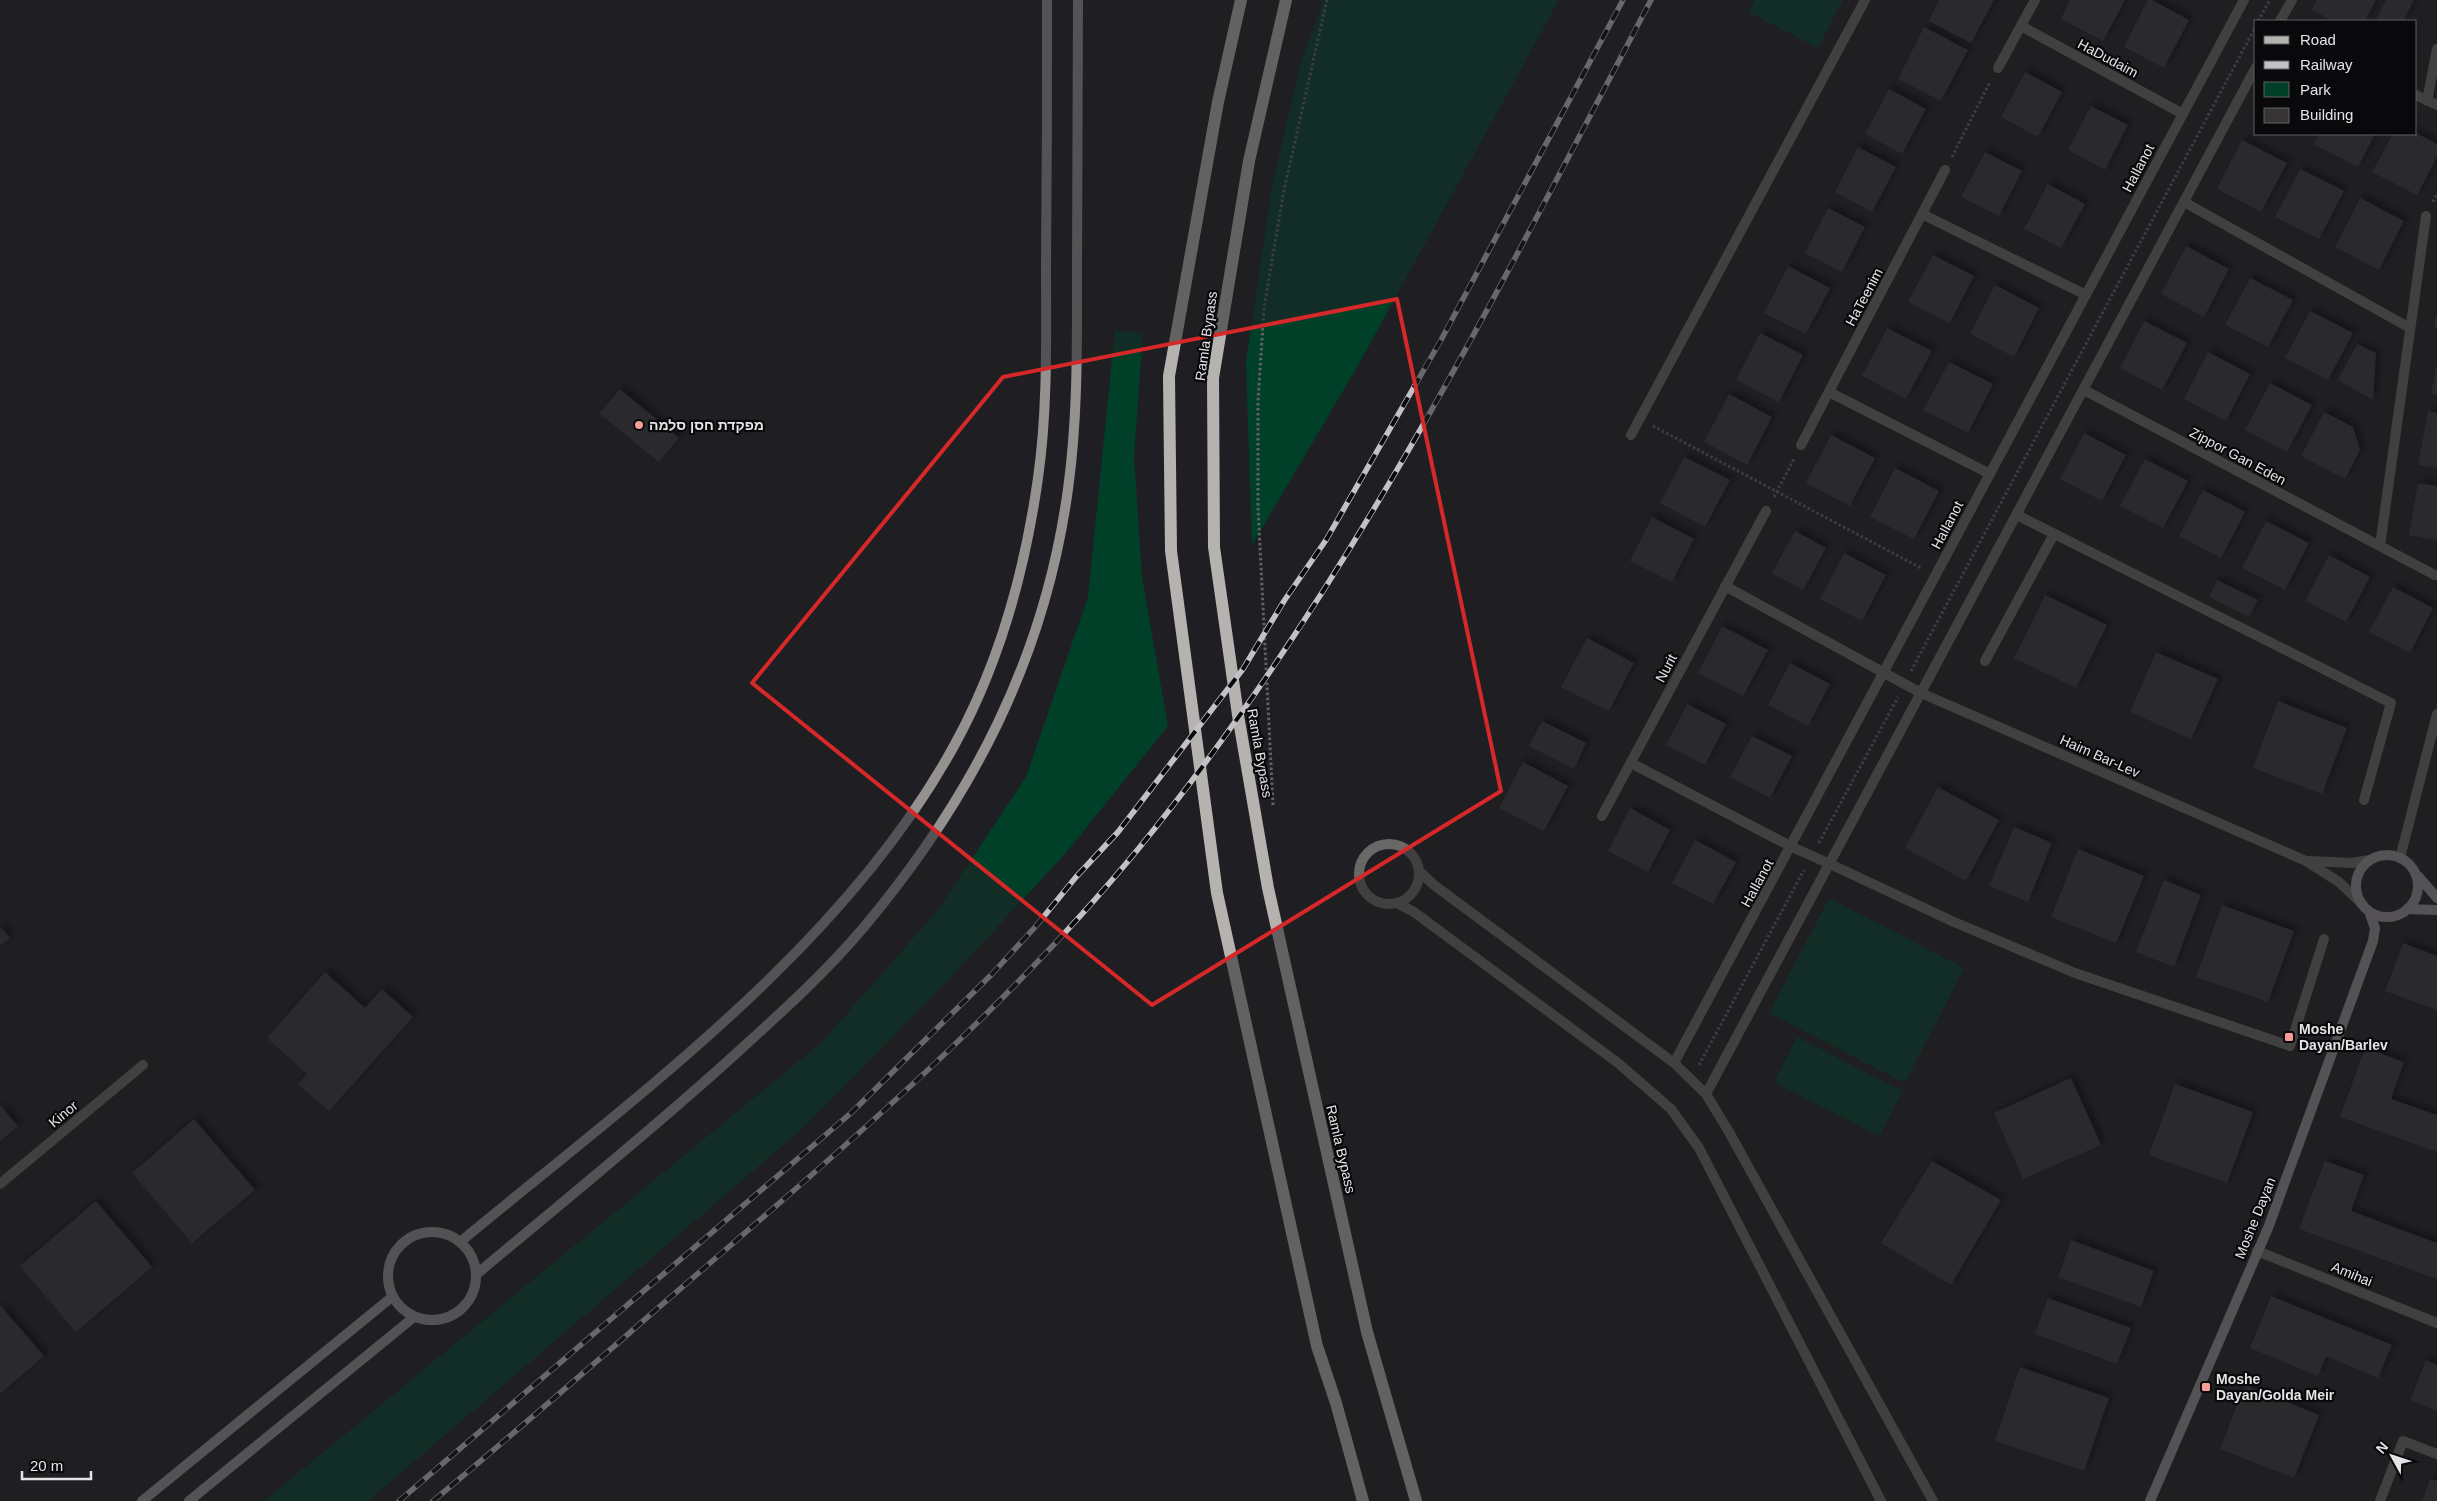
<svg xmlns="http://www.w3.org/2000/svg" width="2437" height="1501" font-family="Helvetica,Heebo,sans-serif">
  <defs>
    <filter id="shadow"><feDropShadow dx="4.5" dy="-4.5" stdDeviation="2.5" flood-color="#0009"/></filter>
  </defs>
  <rect width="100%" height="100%" fill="#1f1f23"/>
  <!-- green -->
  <path fill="#003f28" d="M1324 0H1559L1356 369 1252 545 1246 362 1272 186 1301 63Z
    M1755 0H1843L1818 48 1749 12Z
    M1115 330 1143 333 1134 456 1142 577 1168 726 1065 854 936 993 802 1129 368 1501H264L821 1043 938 910 1026 777 1088 597Z
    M1829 898 1964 968 1905 1083 1769 1013Z
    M1797 1037 1903 1091 1879 1136 1774 1082Z"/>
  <!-- building -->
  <path fill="#383436" filter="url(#shadow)" d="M1939 0H1994L1971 43 1929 21Z
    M2070 0H2125L2103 41 2061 19Z
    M2148 0H2152L2189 20 2164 68 2124 47Z
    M2317 0H2376L2365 21H2334L2312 10Z
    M2386 0H2414L2403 21H2375Z
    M1924 27 1968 50 1941 101 1898 79Z
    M2025 72 2062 92 2038 137 2001 117Z
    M1889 89 1926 109 1902 154 1865 134Z
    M2091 106 2128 125 2105 170 2068 150Z
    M2416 133 2437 144V157L2417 195 2372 172 2393 134Z
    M2319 134H2375L2358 167 2313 144Z
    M2242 140 2287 163 2261 212 2217 189Z
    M1858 147 1896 167 1872 212 1835 192Z
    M1985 152 2022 171 1999 216 1961 197Z
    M2300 169 2344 191 2319 239 2275 217Z
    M2048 184 2085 204 2061 248 2024 229Z
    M2360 198 2404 221 2379 270 2335 247Z
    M1828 208 1865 227 1842 272 1805 253Z
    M2186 246 2229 269 2204 317 2161 294Z
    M1933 255 1974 276 1950 323 1908 302Z
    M1788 266 1830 288 1806 334 1764 313Z
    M2250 278 2293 300 2268 347 2225 325Z
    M1995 285 2039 308 2014 357 1970 334Z
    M2310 311 2353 333 2328 380 2285 358Z
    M2436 316H2437V328L2434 327Z
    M2144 321 2187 343 2162 390 2120 368Z
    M1887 328 1932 351 1906 399 1862 376Z
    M1760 333 1803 355 1779 402 1736 380Z
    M2357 344 2376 353 2373 400 2338 380Z
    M2208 352 2250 374 2226 421 2184 399Z
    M1949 362 1993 384 1968 433 1923 410Z
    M2436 367H2437V395L2431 394Z
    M2270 383 2312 405 2287 452 2245 430Z
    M620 389 679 438 659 462 599 413Z
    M1729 394 1772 417 1747 465 1704 442Z
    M2428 411 2437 413V468L2418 465Z
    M2324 412 2353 427 2360 450 2345 479 2301 456Z
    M2084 433 2126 455 2102 501 2060 479Z
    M1831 435 1875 458 1850 506 1806 483Z
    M1684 457 1730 480 1705 527 1660 503Z
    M2145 459 2188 481 2163 528 2120 506Z
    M1895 468 1939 491 1914 539 1870 517Z
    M2418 483 2437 486V540L2409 535Z
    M2203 490 2245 512 2221 558 2179 536Z
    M1652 517 1694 539 1672 582 1630 561Z
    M2266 521 2309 543 2285 590 2242 568Z
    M1795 531 1826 548 1803 590 1772 573Z
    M1844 553 1886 575 1862 621 1820 599Z
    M2329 555 2370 577 2346 622 2305 601Z
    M2217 580 2258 600 2249 617 2209 597Z
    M2393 587 2433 608 2410 653 2369 632Z
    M2045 595 2107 625 2076 688 2014 658Z
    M1722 626 1768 650 1743 696 1698 673Z
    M1587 638 1634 663 1609 711 1561 687Z
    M2156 652 2218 679 2191 739 2130 712Z
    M1790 663 1830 684 1808 726 1768 705Z
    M2278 701 2347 728 2322 794 2253 768Z
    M1687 704 1726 724 1705 765 1666 745Z
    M1542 721 1586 743 1574 769 1529 746Z
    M1752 736 1792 756 1770 798 1730 777Z
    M1523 762 1568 786 1544 831 1499 808Z
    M1938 787 1999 820 1966 881 1905 848Z
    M1630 808 1670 830 1648 872 1608 851Z
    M2014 827 2052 843 2028 902 1989 886Z
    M1695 840 1736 862 1713 904 1672 883Z
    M2078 849 2144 876 2116 943 2051 917Z
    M2164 880 2201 895 2174 967 2136 952Z
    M2222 905 2294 931 2268 1002 2196 977Z
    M0 927 10 938 0 946Z
    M2403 943 2437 956V1010L2385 991Z
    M325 972 365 1008 382 989 413 1017 329 1111 298 1084 307 1074 267 1038Z
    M2365 1048 2404 1062 2391 1099 2437 1115V1152L2340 1117Z
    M2071 1078 2101 1145 2023 1179 1994 1113Z
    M2175 1084 2253 1112 2227 1183 2149 1155Z
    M0 1105 18 1126 0 1141Z
    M194 1119 255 1190 192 1243 132 1173Z
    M1932 1161 2001 1200 1951 1285 1881 1243Z
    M2325 1161 2364 1175 2351 1211 2437 1243V1279L2299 1229Z
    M96 1201 152 1267 76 1332 20 1266Z
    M2071 1240 2154 1271 2141 1307 2058 1277Z
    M2271 1296 2392 1345 2378 1378 2326 1356 2318 1376 2250 1348Z
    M2048 1298 2131 1328 2117 1364 2035 1334Z
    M0 1305 44 1356 0 1394Z
    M2426 1360 2437 1365V1411L2410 1400Z
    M2020 1367 2109 1398 2084 1471 1995 1441Z
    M2245 1385 2319 1415 2294 1478 2220 1449Z
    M2430 1479 2437 1481V1501H2422Z"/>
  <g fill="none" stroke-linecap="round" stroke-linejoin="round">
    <!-- path -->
    <path stroke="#636367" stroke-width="3" stroke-dasharray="2.5 2.5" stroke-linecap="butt" d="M2258 21 2270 0
      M1952 157 1990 82
      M2433 202 2437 193
      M1653 426 1921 568
      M1774 497 1794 459
      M1911 671 2256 26
      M1273 805 1258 507V401L1264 308 1284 190 1327 0
      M1819 843 1898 697
      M1699 1065 1804 870"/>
    <!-- lane -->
    <path stroke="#6a6867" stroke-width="10" d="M2017 515 2391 703 2364 800
      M1985 661 2054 534
      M1830 864 1954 922 2075 973 2290 1046 2324 939
      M2380 1501 2403 1441 2437 1454"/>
    <!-- street -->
    <path stroke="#6a6867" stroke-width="10" d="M2280 21 2292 0
      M2021 26 2183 114
      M1998 68 2035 0
      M2416 95 2437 105
      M2427 101 2437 49
      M2184 202 2410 328
      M1922 214 2086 295
      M2084 390 2435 575
      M1829 392 1990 474
      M1631 435 1865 0
      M1801 445 1945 170
      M2380 546 2426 216
      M1725 586 1921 693 2306 861 2339 882 2362 904
      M1631 763 1792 847 1830 864
      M1602 816 1766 511
      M1359 874a30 30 0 1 1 60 0a30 30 0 1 1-60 0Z
      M2400 858 2437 714
      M2310 861 2352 863 2369 860
      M1419 871 1434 885 1674 1063 1706 1094 1729 1132 1933 1501
      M1397 903 1414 912 1618 1063 1671 1109 1699 1148 1881 1501
      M1674 1063 2244 0
      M1706 1094 2256 67
      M0 1184 143 1065
      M2257 1251 2437 1323"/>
    <!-- secondary -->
    <path stroke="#959190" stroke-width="10" d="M2356 886a31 31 0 1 1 62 0a31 31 0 1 1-62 0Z
      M2418 876 2437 898
      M2407 909 2437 910
      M388 1276a44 44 0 1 1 88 0a44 44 0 1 1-88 0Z
      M460 1242C634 1098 846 945 955 744 1000 662 1025 570 1038 478 1048 408 1046 336 1046 265 1047 177 1047 88 1047 0
      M477 1274C566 1199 656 1127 741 1049 784 1010 827 971 864 927 972 798 1045 658 1068 489 1078 417 1077 344 1077 271 1077 181 1078 90 1078 0
      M142 1501 392 1297
      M189 1501 414 1317
      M2150 1501 2268 1228 2373 941 2375 928 2369 911"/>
    <!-- primary -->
    <path stroke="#b6b2b0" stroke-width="12" d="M1241 0 1218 102 1169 376 1171 551 1217 893 1317 1346 1336 1403 1363 1501
      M1286 0 1249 161 1213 378 1214 547 1238 715 1268 888 1367 1332 1416 1501"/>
    <defs>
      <path id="rail" d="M399 1501 851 1113 992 974 1036 926 1076 877 1118 832 1243 669 1284 601 1326 540 1441 340 1623 0
        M433 1501C534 1417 632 1330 731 1245 875 1121 1018 995 1139 848 1349 591 1497 292 1651 0"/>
    </defs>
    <!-- rail casing -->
    <use href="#rail" stroke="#c2c2c5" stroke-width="5.5"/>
    <!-- rail -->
    <use href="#rail" stroke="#09090b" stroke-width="4" stroke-dasharray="11" stroke-linecap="butt"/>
  </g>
  <!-- marked area -->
  <path d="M0 0H2437V1501H0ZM1397 299 1501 791 1152 1005 752 683 1003 377Z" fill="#1f1f23" fill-opacity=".55" fill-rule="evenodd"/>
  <path fill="none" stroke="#d62828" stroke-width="4" stroke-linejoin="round" d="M1397 299 1501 791 1152 1005 752 683 1003 377Z"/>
  <!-- markers -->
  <g fill="#f59c94" stroke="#09090b" stroke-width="2">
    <circle cx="639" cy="425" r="5"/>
    <rect x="2284" y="1032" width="10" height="10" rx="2.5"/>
    <rect x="2201" y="1382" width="10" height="10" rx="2.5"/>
  </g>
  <g text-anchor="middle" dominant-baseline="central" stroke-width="4.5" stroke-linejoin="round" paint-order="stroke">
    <!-- street labels -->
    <g font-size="14" fill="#e4e4e7" stroke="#09090b">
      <text transform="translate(2108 58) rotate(28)">HaDudaim</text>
      <text transform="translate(2138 168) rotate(-62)">HaIlanot</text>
      <text transform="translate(1864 297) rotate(-62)">HaTeenim</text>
      <text transform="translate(1206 336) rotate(-82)">Ramla Bypass</text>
      <text transform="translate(2238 456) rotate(28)">Zippor Gan Eden</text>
      <text transform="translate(1947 525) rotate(-62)">HaIlanot</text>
      <text transform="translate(1666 668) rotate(-62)">Nurit</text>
      <text transform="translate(1260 753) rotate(80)">Ramla Bypass</text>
      <text transform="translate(2100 756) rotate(24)">Haim Bar-Lev</text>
      <text transform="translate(1757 883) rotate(-61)">HaIlanot</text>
      <text transform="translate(63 1114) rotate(-40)">Kinor</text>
      <text transform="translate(1341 1149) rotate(77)">Ramla Bypass</text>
      <text transform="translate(2255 1218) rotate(-68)">Moshe Dayan</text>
      <text transform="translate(2352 1274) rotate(22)">Amihai</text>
    </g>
    <!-- poi labels -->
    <g font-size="14" font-weight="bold" fill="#e4e4e7" stroke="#09090b" text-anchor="start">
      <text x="649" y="425">מפקדת חסן סלמה</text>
      <text x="2299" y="1029">Moshe<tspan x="2299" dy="16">Dayan/Barlev</tspan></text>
      <text x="2216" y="1379">Moshe<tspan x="2216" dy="16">Dayan/Golda Meir</tspan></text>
    </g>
  </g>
  <!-- legend -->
  <rect x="2254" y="20" width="162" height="115" fill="#09090b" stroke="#616163"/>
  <rect x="2264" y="36" width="25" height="8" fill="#b6b2b0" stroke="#616163"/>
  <text x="2300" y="45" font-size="15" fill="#e4e4e7">Road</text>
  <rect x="2264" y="61" width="25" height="8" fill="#c2c2c5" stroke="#616163"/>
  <text x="2300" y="70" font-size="15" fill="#e4e4e7">Railway</text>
  <rect x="2264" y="82" width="25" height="15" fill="#003f28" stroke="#616163"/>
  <text x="2300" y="95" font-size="15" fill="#e4e4e7">Park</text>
  <rect x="2264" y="108" width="25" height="15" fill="#383436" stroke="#616163"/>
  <text x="2300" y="120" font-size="15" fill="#e4e4e7">Building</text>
  <!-- north arrow -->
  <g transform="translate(2392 1456) rotate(310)" stroke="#09090b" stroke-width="4" paint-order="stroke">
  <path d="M0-4L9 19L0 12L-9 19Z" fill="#e4e4e7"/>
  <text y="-8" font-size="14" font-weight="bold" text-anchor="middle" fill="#e4e4e7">N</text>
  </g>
  <!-- scale -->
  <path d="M22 1471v8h69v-8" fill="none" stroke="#e4e4e7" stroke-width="2.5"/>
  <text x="30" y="1471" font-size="15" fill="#e4e4e7" stroke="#09090b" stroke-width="4" paint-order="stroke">20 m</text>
</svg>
